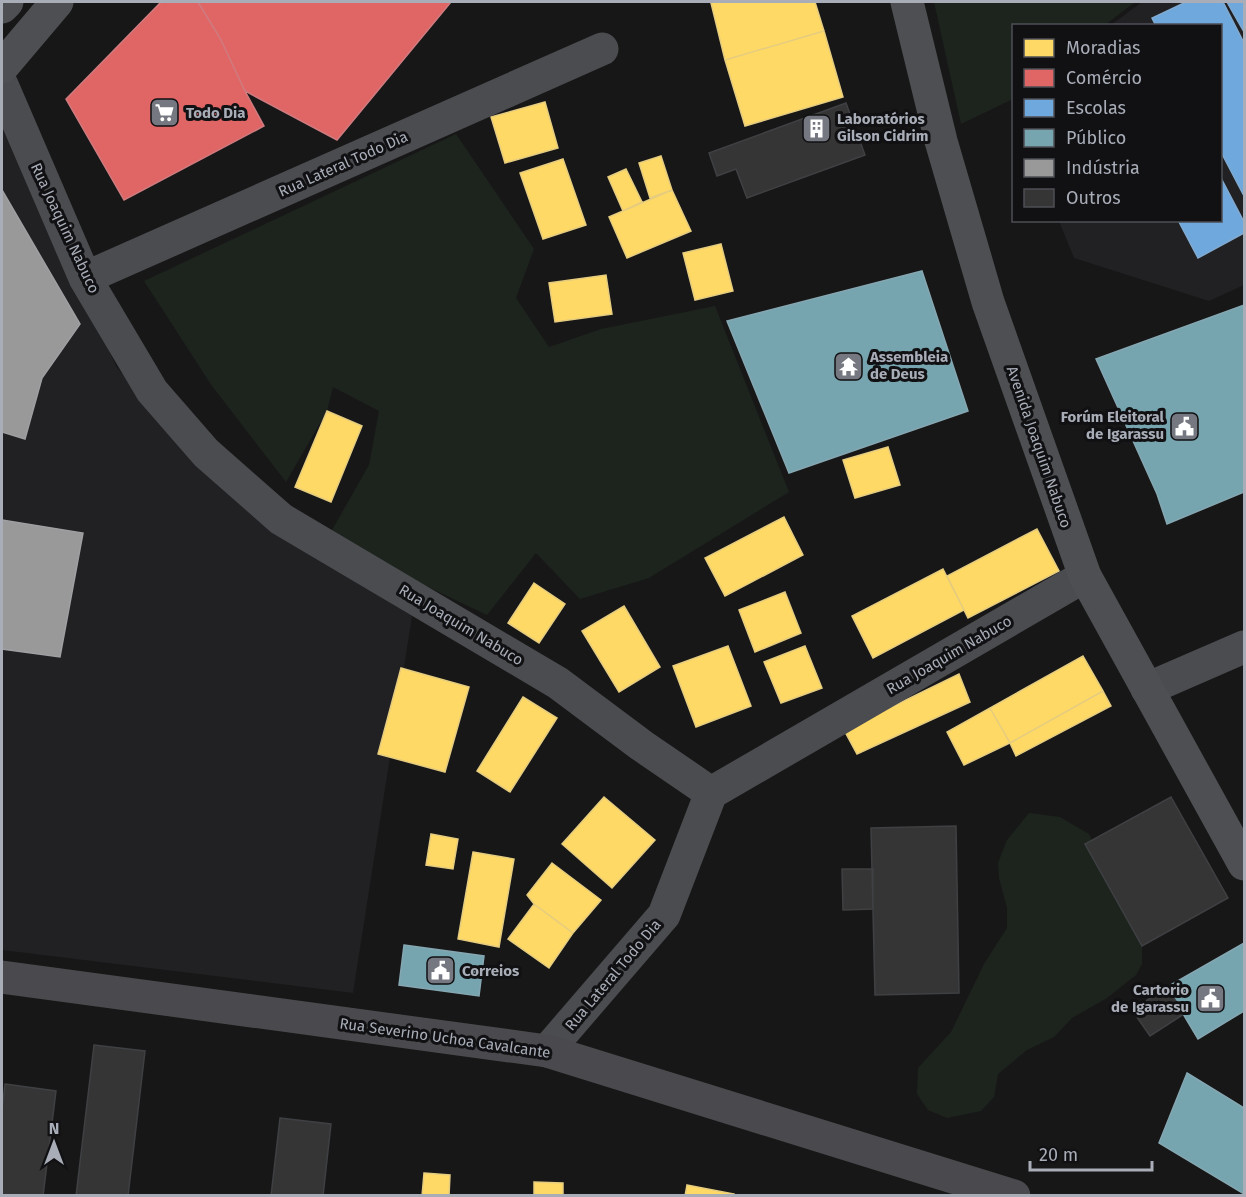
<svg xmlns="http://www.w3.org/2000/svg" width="1246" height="1197" font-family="'Fira Sans',sans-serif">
  <rect width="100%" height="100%" fill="#171717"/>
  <!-- built -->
  <path fill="#212123" d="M1142 2H1244V285L1209 301 1074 258 1059 221 1220 220V26L1111 25Z
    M2 111 116 366 183 449 272 529 412 616 353 993 2 950Z"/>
  <!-- green -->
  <path fill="#1d241e" d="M934 2H1135L1105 25 1014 26 1013 99 961 124Z
    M456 134 534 249 516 298 549 347 601 329 715 306 789 492 649 578 580 599 536 553 487 615 327 539 369 465 379 411 333 387 327 411 286 482 212 386 144 281Z
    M1029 813 1060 817 1089 834 1142 946V964L1136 975 1107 998 1072 1018 1054 1037 1027 1050 998 1074 994 1097 981 1111 947 1118 928 1110 917 1094 918 1068 951 1032 984 964 1007 928V908L999 878 998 863 1007 840Z"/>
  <!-- homes -->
  <path fill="#ffd966" stroke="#e5cc7f" stroke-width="1.5" d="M714 2H815L824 31 725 60 711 3Z
    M824 31 843 97 745 126 725 60Z
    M545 102 558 148 505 163 491 117Z
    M661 156 672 190 650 198 639 163Z
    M563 159 586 225 543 239 520 173Z
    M626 169 642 202 623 211 608 177Z
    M672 190 691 231 627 258 609 217Z
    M721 244 733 291 695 300 683 253Z
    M606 275 612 314 555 322 549 283Z
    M327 411 362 426 331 502 295 487Z
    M888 447 900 485 855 498 843 460Z
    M784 517 803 555 725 596 705 558Z
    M1037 529 1059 571 968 618 947 576Z
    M943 569 964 610 873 658 852 616Z
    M534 583 565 604 539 643 508 623Z
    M785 592 801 633 755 652 739 610Z
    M624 606 660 667 619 692 582 631Z
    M728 646 751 706 696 727 673 666Z
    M805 646 822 688 781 703 764 662Z
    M1083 656 1103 691 1010 743 990 708Z
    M401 668 469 687 445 772 378 754Z
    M959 674 970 702 857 754 844 730Z
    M1103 691 1111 706 1016 756 1010 743Z
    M523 697 557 718 510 792 477 771Z
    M990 708 1010 743 964 765 947 732Z
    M604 797 655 840 612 888 562 844Z
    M431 834 458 839 453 869 426 865Z
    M473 852 514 859 499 947 458 939Z
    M552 863 601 900 573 933 534 904 527 895Z
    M534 904 573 933 549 968 508 939Z
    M424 1173 450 1175 449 1196H422Z
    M534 1182 563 1183V1196H534Z
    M687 1185 734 1194 733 1196H685Z"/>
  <!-- shops -->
  <path fill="#e06666" stroke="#cf7b7f" stroke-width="1.5" d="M161 2H198L220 38 245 91 264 126 124 200 66 99Z
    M198 2H451L337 140 245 91 220 38Z"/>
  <!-- schools -->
  <path fill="#6fa8dc" stroke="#80aad1" stroke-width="1.5" d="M1186 2H1223L1244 43V196L1220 150V26H1156L1152 18Z
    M1227 2H1244V32Z
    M1220 176 1244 222V233L1198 258 1178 220H1220Z"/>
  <!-- public -->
  <path fill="#76a5af" stroke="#85a7b2" stroke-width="1.5" d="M922 271 968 411 789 473 727 321Z
    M1244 305V492L1167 524 1157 494 1096 359Z
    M1244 943V1011L1198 1039 1167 987Z
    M404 945 484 956 479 996 399 985Z
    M1187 1073 1244 1108V1194L1159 1143Z"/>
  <!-- industry -->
  <path fill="#999" stroke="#9e9fa2" stroke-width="1.5" d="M2 190 80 324 42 378 25 439 2 432Z
    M2 520 83 533 60 657 2 649Z"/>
  <!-- building -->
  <path fill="#353536" stroke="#3f4043" stroke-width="1.5" d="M846 103 865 155 747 198 736 169 717 176 709 153Z
    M1171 797 1228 898 1142 946 1085 844Z
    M956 826 959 993 875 995 871 828Z
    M842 869H873V909L843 910Z
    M1167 987 1184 1014 1150 1036 1132 1010Z
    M94 1045 145 1051 128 1196H76Z
    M5 1084 56 1091 43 1196H2V1110Z
    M280 1118 331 1124 323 1196H271Z"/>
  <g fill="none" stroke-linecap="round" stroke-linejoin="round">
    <!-- street -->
    <path stroke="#4b4c50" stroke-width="33" d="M2 85 85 278 152 391 206 453 281 519 558 683 641 745 711 793
      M85 278 602 49
      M1147 689 1244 647
      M711 793 1085 576
      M547 1051 664 915 711 793"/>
    <!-- secondary -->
    <path stroke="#4a4a4e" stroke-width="33" d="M2 977 547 1051 1014 1196"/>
    <!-- primary -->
    <path stroke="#4d4f52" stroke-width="33" d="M907 2 941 141 988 302 1085 576 1244 864
      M2 7 7 2
      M2 67 57 2"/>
  </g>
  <!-- icons -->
  <defs>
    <symbol id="supermarket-square" viewBox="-11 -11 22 22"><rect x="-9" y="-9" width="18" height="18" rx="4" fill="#757880" stroke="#111113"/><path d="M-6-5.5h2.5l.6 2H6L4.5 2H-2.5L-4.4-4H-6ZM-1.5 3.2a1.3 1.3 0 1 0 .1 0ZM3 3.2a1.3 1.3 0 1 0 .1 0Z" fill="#fff"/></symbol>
    <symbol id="building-square" viewBox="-11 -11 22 22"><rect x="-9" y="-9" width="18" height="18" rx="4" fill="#757880" stroke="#111113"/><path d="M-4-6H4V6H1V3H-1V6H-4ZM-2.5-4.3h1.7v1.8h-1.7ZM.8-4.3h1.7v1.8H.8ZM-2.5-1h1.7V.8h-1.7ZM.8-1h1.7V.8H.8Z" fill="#fff"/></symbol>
    <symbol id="temple-square" viewBox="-11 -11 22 22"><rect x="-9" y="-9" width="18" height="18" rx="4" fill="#757880" stroke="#111113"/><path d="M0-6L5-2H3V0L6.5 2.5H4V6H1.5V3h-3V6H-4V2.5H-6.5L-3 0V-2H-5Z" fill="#fff"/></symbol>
    <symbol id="civic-square" viewBox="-11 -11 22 22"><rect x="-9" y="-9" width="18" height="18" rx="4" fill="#757880" stroke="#111113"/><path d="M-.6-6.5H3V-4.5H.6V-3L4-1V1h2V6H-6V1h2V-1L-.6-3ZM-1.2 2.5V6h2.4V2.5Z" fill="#fff"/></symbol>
  </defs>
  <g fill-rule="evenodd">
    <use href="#supermarket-square" x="148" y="96" width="33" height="33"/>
    <use href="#building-square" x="800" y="112" width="33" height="33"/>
    <use href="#temple-square" x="832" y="350" width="33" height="33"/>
    <use href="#civic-square" x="1168" y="410" width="33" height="33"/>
    <use href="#civic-square" x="424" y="954" width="33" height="33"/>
    <use href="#civic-square" x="1194" y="982" width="33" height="33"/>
  </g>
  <g text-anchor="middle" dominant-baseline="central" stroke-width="6" stroke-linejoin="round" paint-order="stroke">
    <!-- poi labels -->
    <g font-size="15" font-weight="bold" fill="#a8adb8" stroke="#111113" text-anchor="start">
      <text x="186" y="113">Todo Dia</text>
      <text x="837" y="119">Laboratórios<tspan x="837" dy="17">Gilson Cidrim</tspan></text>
      <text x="870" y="357">Assembleia<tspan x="870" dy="17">de Deus</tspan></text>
      <text x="1164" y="417" text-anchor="end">Forúm Eleitoral<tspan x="1164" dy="17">de Igarassu</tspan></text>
      <text x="462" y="971">Correios</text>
      <text x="1189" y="990" text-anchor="end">Cartorio<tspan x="1189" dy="17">de Igarassu</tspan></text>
    </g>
    <!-- street labels -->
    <g font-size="15" fill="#a8adb8" stroke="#111113">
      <text transform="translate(343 164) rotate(-24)">Rua Lateral Todo Dia</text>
      <text transform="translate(65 228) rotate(65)">Rua Joaquim Nabuco</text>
      <text transform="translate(1039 447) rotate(71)">Avenida Joaquim Nabuco</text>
      <text transform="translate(461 625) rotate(31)">Rua Joaquim Nabuco</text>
      <text transform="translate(949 655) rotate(-30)">Rua Joaquim Nabuco</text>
      <text transform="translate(613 975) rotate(-50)">Rua Lateral Todo Dia</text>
      <text transform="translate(445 1038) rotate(8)">Rua Severino Uchoa Cavalcante</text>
    </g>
  </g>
  <!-- border -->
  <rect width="1246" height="1197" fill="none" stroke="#a8adb8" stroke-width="6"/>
  <!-- legend -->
  <rect x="1012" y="24" width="210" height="198" fill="#111113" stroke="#4d4f55" stroke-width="1.5"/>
  <rect x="1024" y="39" width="30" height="18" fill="#ffd966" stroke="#4d4f55" stroke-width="1.5"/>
  <text x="1066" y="54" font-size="18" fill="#a8adb8">Moradias</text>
  <rect x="1024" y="69" width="30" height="18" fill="#e06666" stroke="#4d4f55" stroke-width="1.5"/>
  <text x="1066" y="84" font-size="18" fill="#a8adb8">Comércio</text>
  <rect x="1024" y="99" width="30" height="18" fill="#6fa8dc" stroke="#4d4f55" stroke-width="1.5"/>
  <text x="1066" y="114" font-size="18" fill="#a8adb8">Escolas</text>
  <rect x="1024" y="129" width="30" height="18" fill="#76a5af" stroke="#4d4f55" stroke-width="1.5"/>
  <text x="1066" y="144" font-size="18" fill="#a8adb8">Público</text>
  <rect x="1024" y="159" width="30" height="18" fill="#999999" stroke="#4d4f55" stroke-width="1.5"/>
  <text x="1066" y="174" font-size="18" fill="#a8adb8">Indústria</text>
  <rect x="1024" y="189" width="30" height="18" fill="#353536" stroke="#4d4f55" stroke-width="1.5"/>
  <text x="1066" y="204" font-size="18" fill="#a8adb8">Outros</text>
  <!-- north arrow -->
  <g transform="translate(54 1143)" stroke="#111113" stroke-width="4.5" paint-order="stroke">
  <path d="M0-4.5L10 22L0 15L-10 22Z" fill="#a8adb8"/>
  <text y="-9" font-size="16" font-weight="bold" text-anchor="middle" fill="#a8adb8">N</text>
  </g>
  <!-- scale -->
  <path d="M1030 1161v9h122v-9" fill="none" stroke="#a8adb8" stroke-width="3"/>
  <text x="1039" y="1161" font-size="18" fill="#a8adb8" stroke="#111113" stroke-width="4.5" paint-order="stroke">20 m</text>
</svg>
